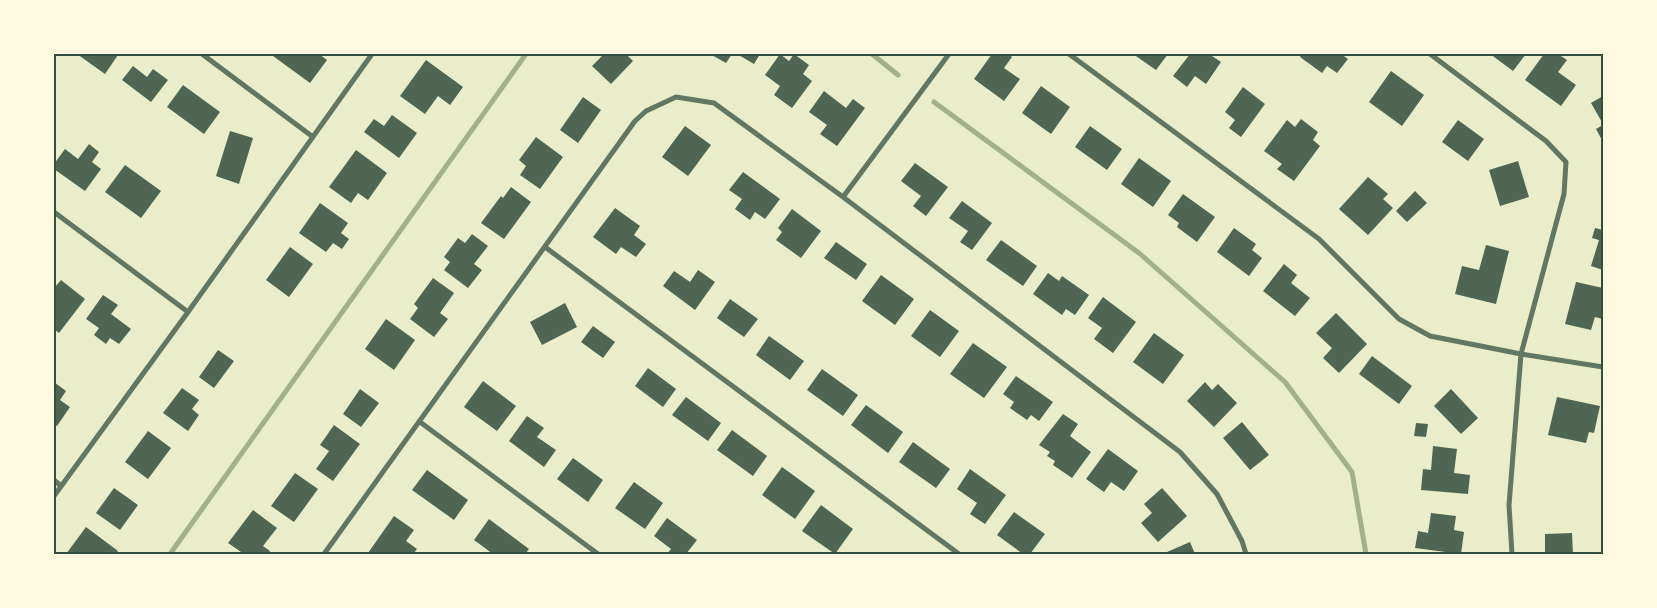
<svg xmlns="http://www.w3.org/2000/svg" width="1657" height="608" font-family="Commissioner,sans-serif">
  <rect width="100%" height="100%" fill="#e9edc9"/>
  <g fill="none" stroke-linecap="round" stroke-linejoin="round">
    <!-- stream -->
    <path stroke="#a3b18a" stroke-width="5" d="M872 54 898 75
      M934 102 1139 253 1285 382 1352 472 1366 554
      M170 554 526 54"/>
  </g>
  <!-- building -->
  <path fill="#4f6655" d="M77 54H117L118 55 105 74Z
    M274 54H319L327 60 310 83 273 56Z
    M604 54H626L633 61 611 84 592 66Z
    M710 54H732L726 63Z
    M737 54H760L754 64Z
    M780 54 789 61 794 54 809 65 803 74 812 81 792 108 774 95 780 86 765 75Z
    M992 54H1008L1012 57 1004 68 1020 79 1004 101 974 79Z
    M1133 54H1168L1156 70Z
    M1190 54H1209L1221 62 1206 84 1195 76 1187 87 1173 76Z
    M1302 54H1341L1348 59 1337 73 1327 66 1322 73 1300 57Z
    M1490 54H1526L1513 71Z
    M1544 54H1558L1567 60 1558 72 1576 85 1561 106 1525 80Z
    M426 60 463 87 450 105 438 96 425 114 400 96Z
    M133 66 147 77 153 69 168 80 151 102 122 80Z
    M1391 71 1424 95 1402 126 1369 102Z
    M183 85 220 112 204 134 167 107Z
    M1041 86 1070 107 1051 134 1022 113Z
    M1243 87 1265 104 1241 137 1229 128 1235 120 1225 112Z
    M824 91 846 108 853 99 865 108 837 146 820 134 827 125 809 112Z
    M1603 96V124L1591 103Z
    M583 97 601 110 578 143 560 130Z
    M392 115 417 133 399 158 364 132 374 119 384 126Z
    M1301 119 1318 132 1313 140 1320 146 1294 181 1277 169 1282 164 1264 151 1287 120 1295 127Z
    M1458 120 1484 139 1468 161 1442 142Z
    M1603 125V142L1596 129Z
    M685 126 711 145 688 176 662 157Z
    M1090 126 1122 149 1107 170 1075 147Z
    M230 131 253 138 239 184 216 176Z
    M536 137 563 157 540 189 520 175 526 166 519 160Z
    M89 144 99 152 92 162 101 169 85 191 54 169V164L65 149 78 159Z
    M356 150 387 173 368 200 358 193 351 203 329 187Z
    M1139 158 1171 181 1153 207 1121 184Z
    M1518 161 1529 197 1500 206 1489 170Z
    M915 163 948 187 926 216 913 206 921 196 901 181Z
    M125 165 161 191 141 218 105 192Z
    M743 172 780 199 765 219 755 212 750 220 735 209 742 199 729 190Z
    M1368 177 1388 194 1383 199 1393 208 1368 235 1339 209Z
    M511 187 531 202 504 239 481 223 501 196 503 198Z
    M1415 191 1427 203 1407 222 1396 211Z
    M1183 194 1215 217 1197 242 1177 227 1179 223 1168 215Z
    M962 201 992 223 972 250 960 242 968 231 949 218Z
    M320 203 348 223 341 233 349 239 342 249 333 243 326 252 299 233Z
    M615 208 640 226 634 235 646 244 636 257 621 247 616 254 593 237Z
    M792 209 821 231 801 258 776 240 782 232 778 228Z
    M1234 228 1256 244 1252 250 1262 258 1249 276 1217 252Z
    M1595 228 1603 230V270L1591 266 1599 240 1592 238Z
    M472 234 488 246 474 264 482 270 468 288 444 270 450 262 444 257 458 238 465 243Z
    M1001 240 1037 266 1023 286 986 260Z
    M836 242 867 264 856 280 824 258Z
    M1486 245 1509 251 1496 304 1455 294 1462 266 1479 270Z
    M290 247 313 264 289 297 266 280Z
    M1284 264 1297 275 1291 283 1310 298 1295 316 1263 291Z
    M698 270 715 282 695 310 663 286 674 271 690 282Z
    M1048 273 1059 281 1062 276 1089 295 1075 315 1066 309 1062 315 1033 294Z
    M881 275 914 299 895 325 862 301Z
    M433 278 454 293 440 313 448 319 434 337 410 319 418 308 414 304Z
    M61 280 85 299 59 333 54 329V285L55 287Z
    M1576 282 1603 288 1602 319 1595 317 1591 330 1565 324Z
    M103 295 118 305 111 314 131 329 119 344 110 338 106 344 94 335 99 328 86 319Z
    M1103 297 1136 322 1113 353 1094 339 1102 328 1088 318Z
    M730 299 758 319 744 337 717 318Z
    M565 303 577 327 542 345 530 322Z
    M930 310 959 331 940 357 911 336Z
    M1336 313 1367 344 1339 373 1323 358 1332 348 1316 333Z
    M386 319 415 340 394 370 365 349Z
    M593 326 615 342 603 358 581 342Z
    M1154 333 1184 355 1163 384 1133 362Z
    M769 336 804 361 790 380 756 355Z
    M973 343 1007 367 984 398 950 374Z
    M218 350 234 361 214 388 199 377Z
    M1372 356 1412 386 1399 404 1359 374Z
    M648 368 676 389 663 407 635 386Z
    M822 369 858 395 843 416 807 390Z
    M1016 376 1053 402 1039 421 1031 415 1027 420 1010 408 1014 402 1003 394Z
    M483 381 516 406 497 431 464 407Z
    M54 382 66 391 60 400 70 407 57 426 54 424Z
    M1205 382 1212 390 1218 384 1237 403 1214 427 1187 401Z
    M182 388 199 400 192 409 199 415 188 431 163 413Z
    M360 389 379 403 361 427 343 414Z
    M1451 389 1478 418 1461 434 1434 406Z
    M686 397 721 423 708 441 672 415Z
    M1557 397 1600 406 1594 433 1589 432 1586 443 1548 435Z
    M866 405 903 432 888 453 851 425Z
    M1063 414 1078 424 1070 436 1091 452 1072 478 1053 465 1055 461 1047 456 1050 452 1039 445Z
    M527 416 544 428 537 437 556 450 544 467 509 441Z
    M1242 422 1269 455 1250 470 1223 438Z
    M1416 423 1428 424 1426 437 1414 436Z
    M334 425 360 444 333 481 316 469 329 451 320 445Z
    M732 430 767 456 753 476 717 450Z
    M148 431 171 448 148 479 125 462Z
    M913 442 950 469 936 488 899 462Z
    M1433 446 1457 449 1454 473 1470 475 1468 494 1421 490 1423 469 1431 470Z
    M1108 449 1138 471 1124 491 1111 482 1104 492 1086 479Z
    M573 458 603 480 588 502 557 479Z
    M782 467 815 491 795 519 762 495Z
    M970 469 1006 495 985 524 970 514 977 503 957 489Z
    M427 470 468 500 454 520 412 490Z
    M295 473 318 489 294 522 271 506Z
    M634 482 663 503 645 529 615 508Z
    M114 488 138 505 120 530 96 513Z
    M1162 488 1187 516 1158 542 1141 523 1152 513 1144 504Z
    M821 505 853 529 835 554 802 531Z
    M253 510 277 528 263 546 270 551 268 554H244L228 543Z
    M1014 512 1045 534 1030 554H1023L997 535Z
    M1431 513 1456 516 1454 530 1464 532 1461 554 1415 548 1418 531 1428 533Z
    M394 516 414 530 406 541 417 549 413 554H370L368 553Z
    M667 518 697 540 686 554H667L671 549 654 536Z
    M489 519 529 549 525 554H493L474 540Z
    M86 527 118 551 116 554H66Z
    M1572 533 1573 554H1545V534Z
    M1190 542 1195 554H1168L1167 552Z"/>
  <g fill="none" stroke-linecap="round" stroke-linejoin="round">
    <!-- minor -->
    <path stroke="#617663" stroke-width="5" d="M202 54 313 137
      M1069 54 1319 239 1399 319 1430 336 1521 354 1603 367
      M1430 54 1546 141 1566 162 1564 194 1521 354 1509 505 1512 554
      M843 197 949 54
      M54 212 188 312
      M545 247 959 554
      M420 422 598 554
      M54 480 61 486
      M54 496 188 312 372 54
      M324 554 635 121 646 111 676 97 714 103 843 197 1180 452 1217 494 1242 541 1246 554"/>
  </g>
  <!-- border -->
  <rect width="1657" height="608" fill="none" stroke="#fefae0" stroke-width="110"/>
  <rect x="55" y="55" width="1547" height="498" fill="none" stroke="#344e41" stroke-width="2"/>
</svg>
